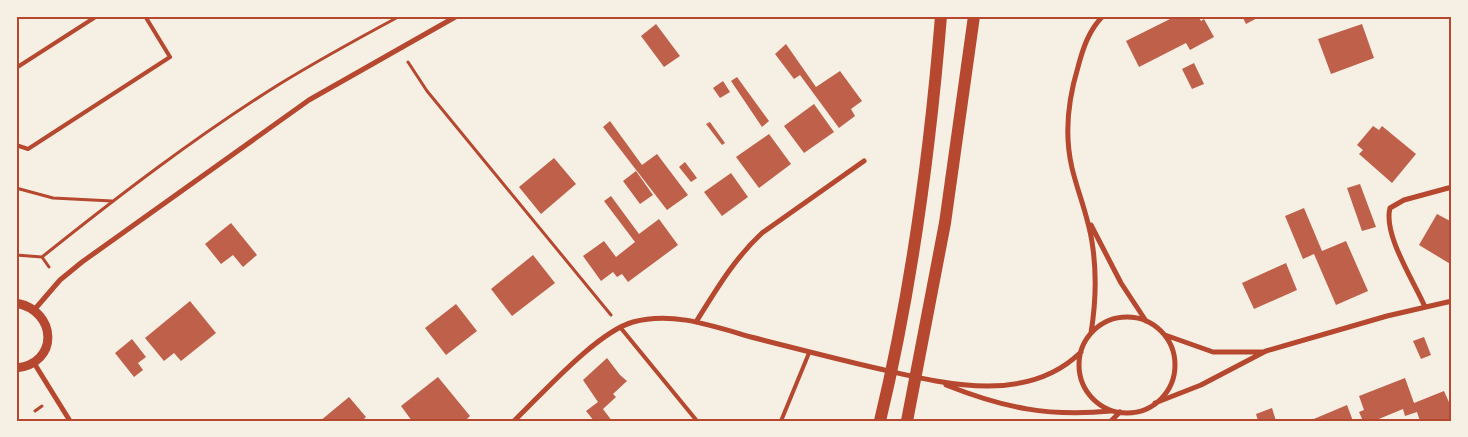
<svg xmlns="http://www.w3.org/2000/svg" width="1468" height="437" font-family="Quicksand,sans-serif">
  <rect width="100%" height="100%" fill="#f6efe4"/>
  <!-- building -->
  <path fill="#bf614a" d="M1176 16H1198L1201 21 1204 19 1214 37 1190 50 1186 43 1139 67 1126 41Z
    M1242 16H1261L1246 24Z
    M656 24 680 56 664 67 641 36Z
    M1362 24 1374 58 1331 74 1318 39Z
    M786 44 816 87 840 71 862 101 851 109 855 116 839 128 800 75 794 79 775 54Z
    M1194 63 1204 84 1192 89 1182 69Z
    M737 77 769 121 762 127 731 81Z
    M723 81 730 92 720 98 713 88Z
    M814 104 834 132 804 153 784 126Z
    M610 121 642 165 657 154 688 195 667 210 603 127Z
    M710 122 725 143 722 145 706 124Z
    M1373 126 1379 130 1382 126 1416 154 1392 183 1359 154 1363 150 1357 145Z
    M769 134 791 164 759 188 736 157Z
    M554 158 576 184 541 214 519 187Z
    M685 162 697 178 691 182 679 167Z
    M636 171 653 195 640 204 623 181Z
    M731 173 748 197 722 216 704 192Z
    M1360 184 1376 227 1362 231 1347 188Z
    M611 196 639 234 659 219 678 245 628 282 622 274 617 277 613 272 601 281 583 256 604 241 616 257 635 242 604 201Z
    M1304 208 1322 251 1346 241 1368 291 1336 305 1314 254 1303 259 1285 216Z
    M1437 214 1452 222V265L1419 245Z
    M231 223 257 255 243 267 233 255 221 264 205 244Z
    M533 255 555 283 512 316 491 289Z
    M1286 263 1297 290 1254 309 1242 283Z
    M190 301 216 333 181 361 174 353 164 361 145 338Z
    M456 304 477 331 446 355 425 328Z
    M1424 337 1431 355 1421 359 1413 341Z
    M132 339 146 357 138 363 143 370 134 377 115 353Z
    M607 358 620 375 627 381 613 394 616 397 603 409 612 421H594L586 411 598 402 583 380Z
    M438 377 470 416 465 421H412L401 406Z
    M1405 378 1414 403 1444 391 1452 409V420L1420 421 1417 412 1405 416 1403 409 1374 421H1363L1359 412 1364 410 1359 396Z
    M349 397 366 417 362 421H320Z
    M1347 405 1353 421H1309Z
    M1272 408 1276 421H1258L1256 414Z"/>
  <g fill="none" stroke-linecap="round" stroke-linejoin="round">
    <!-- path -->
    <path stroke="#b5482f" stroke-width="3" d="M408 62 427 91 611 315
      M16 188 53 198 112 201
      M16 255 42 257
      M49 267 42 257C117 197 195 137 278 85 317 61 359 38 400 16
      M35 411 42 406"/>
    <!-- service -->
    <path stroke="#b5482f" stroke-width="4" d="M16 68 97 16
      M16 145 28 149 170 57 145 16
      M620 327 697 421
      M781 421 809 353"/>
    <!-- minor -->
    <path stroke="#b5482f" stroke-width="5" d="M1091 225 1121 283 1146 321
      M1425 307C1414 281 1383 235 1390 208L1404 200 1452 187
      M35 309 60 280 82 262 309 100 457 16
      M1079 365a48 48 0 1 1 96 0a48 48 0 1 1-96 0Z
      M696 322C716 290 734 259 762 233L864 161
      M1091 333C1096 302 1097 273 1092 242 1088 216 1078 193 1072 168 1064 134 1068 100 1078 67 1083 48 1089 30 1103 16
      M1165 335 1213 352H1263
      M34 363 70 421
      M946 385C1004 408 1048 417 1111 411
      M1155 403 1201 385 1266 351 1387 316 1452 301
      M514 421C542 394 597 332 633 322 672 311 713 326 751 337 794 348 837 359 880 369 945 384 1027 405 1081 352
      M1111 421 1120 412"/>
    <!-- tertiary -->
    <path stroke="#b5482f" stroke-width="9" d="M16 303C58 311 59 364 16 368"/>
    <!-- primary -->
    <path stroke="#b5482f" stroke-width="12" d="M880 421C912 288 930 152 941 16
      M907 421 945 223 974 16"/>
  </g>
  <!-- border -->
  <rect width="1468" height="437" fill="none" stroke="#f6efe4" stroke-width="35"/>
  <rect x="18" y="18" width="1432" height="402" fill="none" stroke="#b5482f" stroke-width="2"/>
</svg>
